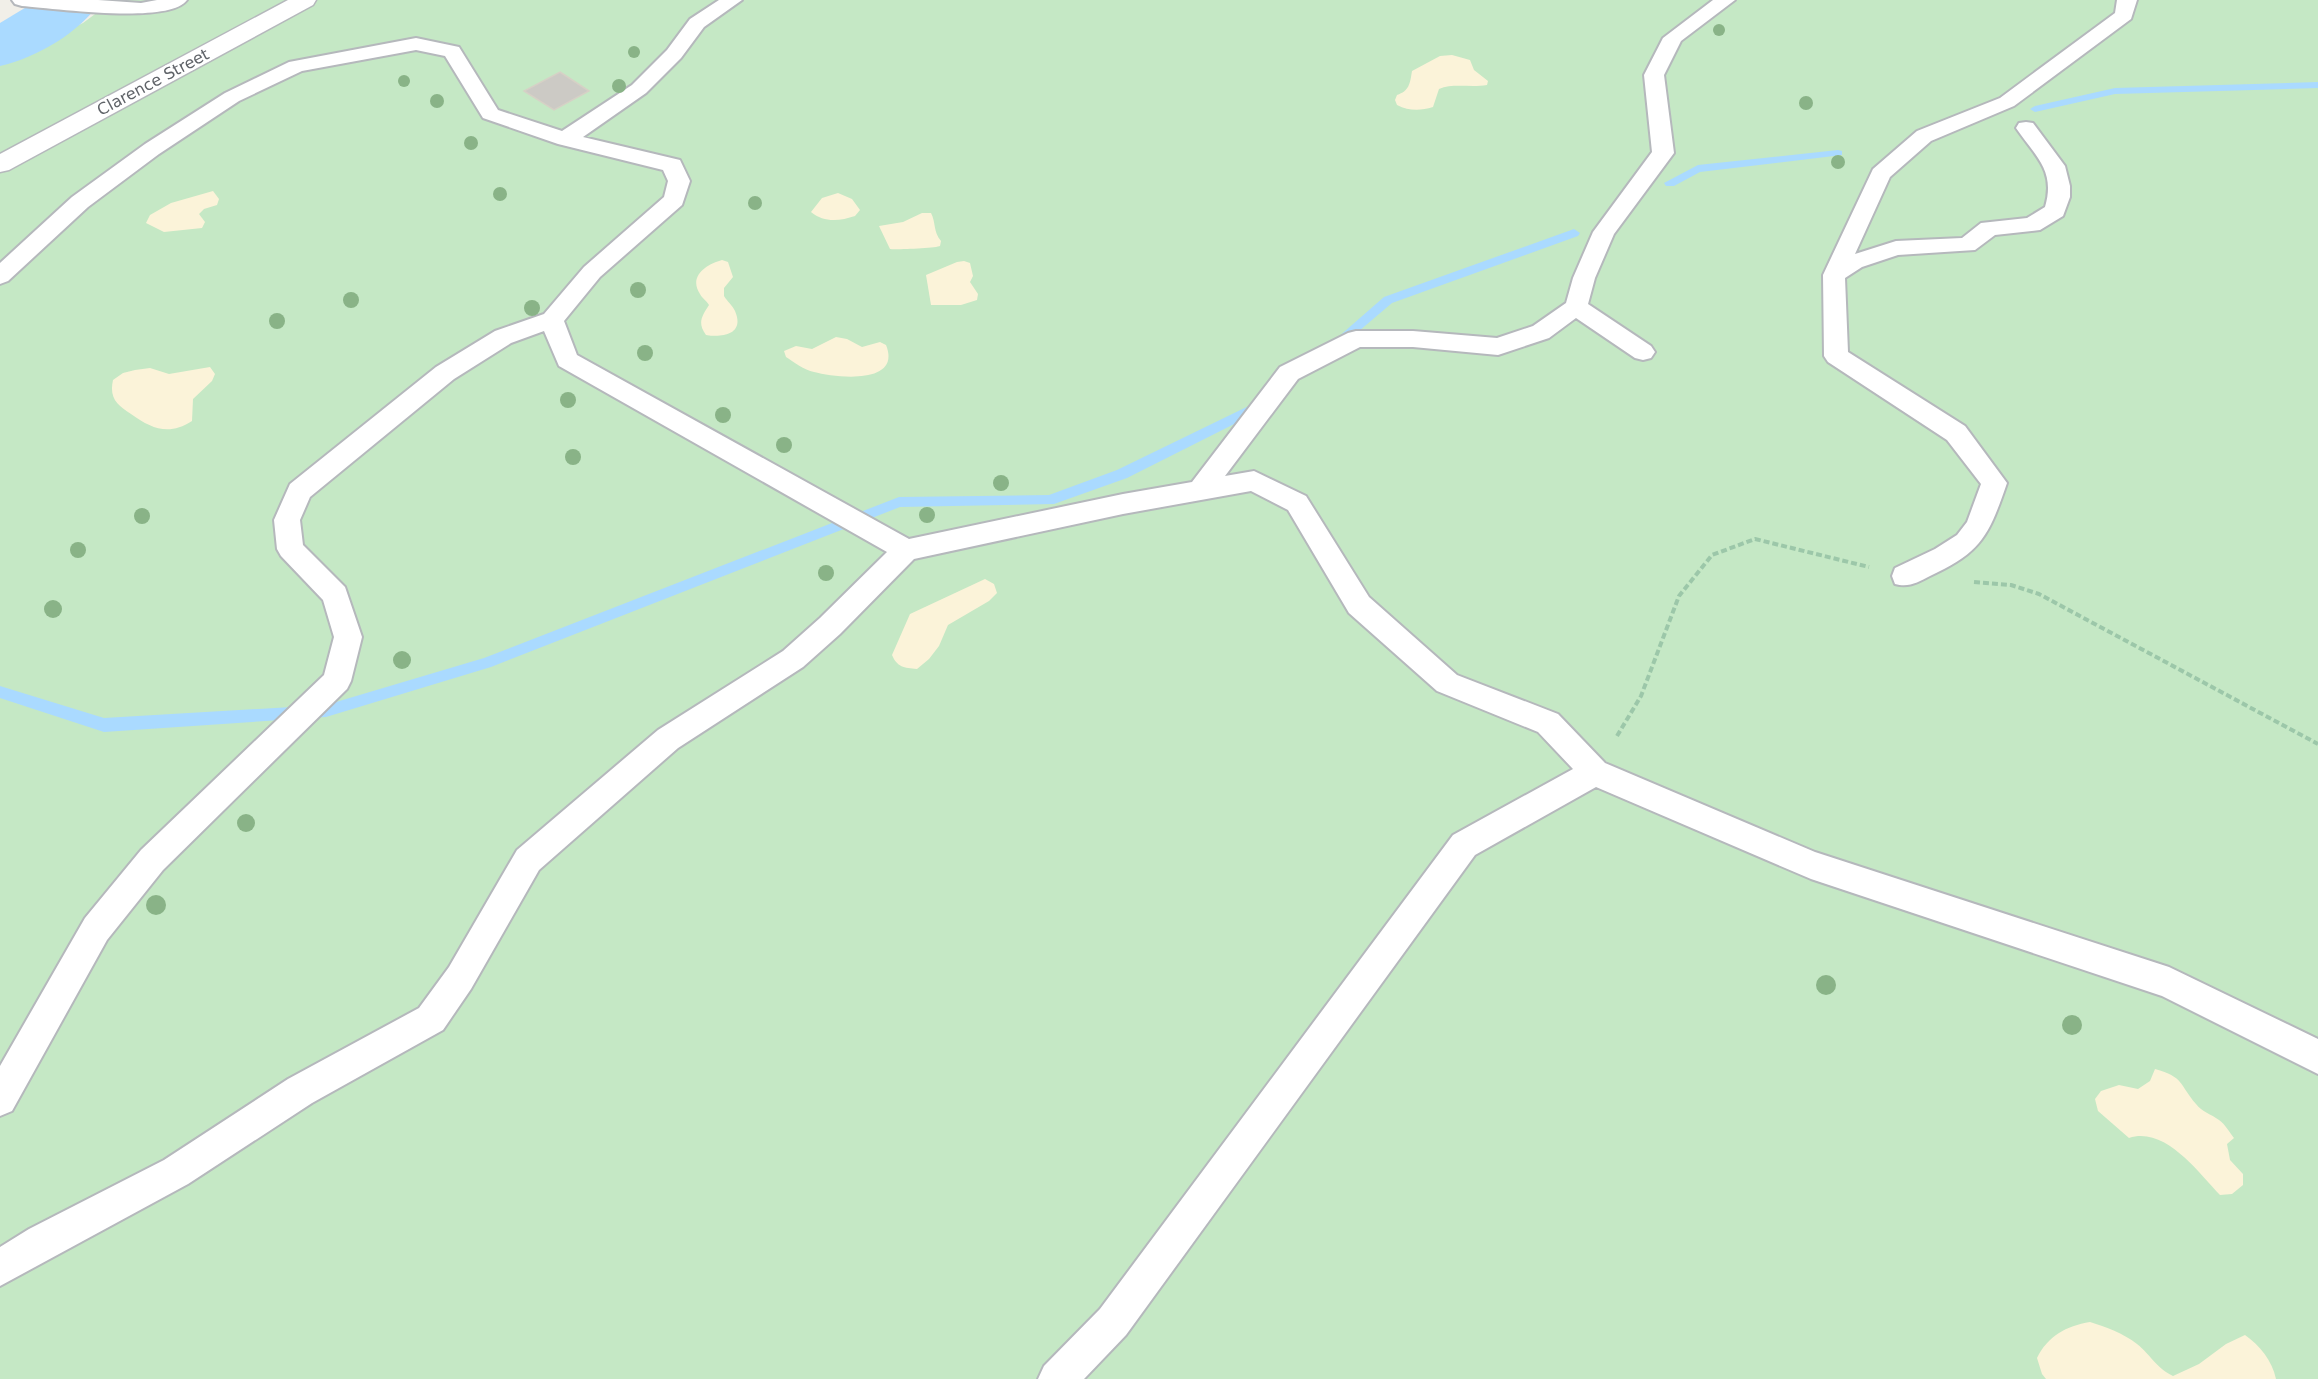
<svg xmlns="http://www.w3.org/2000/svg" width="2318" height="1379" font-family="'DejaVu Sans',sans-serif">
  <rect width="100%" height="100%" fill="#f1efe8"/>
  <!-- green -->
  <path fill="#c5e8c5" d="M114 0H2318V1379H0V62L83 23Z"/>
  <!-- sand -->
  <path fill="#fbf3d9" d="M1452 55 1470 60 1474 70 1488 81 1487 85C1471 88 1453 83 1439 89L1433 107C1420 111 1409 111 1397 105L1395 100 1397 95C1409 91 1410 84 1412 71L1440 56Z
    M213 191 219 199 217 205 204 209 199 214 205 222 202 228 164 232 146 223 150 215 171 203Z
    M838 193 852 199 860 210 855 216C840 221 824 223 811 212L822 198Z
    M922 213H931C936 222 933 232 941 241L940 246C937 248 893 250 890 249L879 226 903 222Z
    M722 260 728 262 733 277 724 288V296C727 301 733 306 735 311 745 334 723 338 706 335 697 323 702 316 709 305 706 300 702 298 700 294 688 276 707 264 722 260Z
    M964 261 970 263 973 276 970 282 978 294 977 300 961 305H931L926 275 957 262Z
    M836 337 847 339 862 347 880 342 886 345C902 385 837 378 814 372 804 370 794 362 786 357L784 351 796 346 812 349Z
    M210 367 215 374 212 381 193 399 192 421C169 436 152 429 131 414 117 405 109 398 113 380L123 373 135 370 150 368 169 374Z
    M985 579 994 584 997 593 989 601 948 625 939 646 929 659 917 669C904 668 897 667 892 655L910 614Z
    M2155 1069C2184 1077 2179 1084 2196 1104 2202 1112 2211 1114 2219 1120 2225 1124 2230 1133 2234 1138L2227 1144 2230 1160 2243 1174V1185L2232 1194 2220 1195C2198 1172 2165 1126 2129 1138L2098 1111 2095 1099 2101 1091 2119 1085 2138 1089 2150 1081Z
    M2090 1322C2106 1327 2123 1333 2137 1344 2151 1355 2155 1367 2173 1376L2199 1364 2226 1344 2245 1335C2260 1346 2272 1360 2276 1379H2046L2042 1374 2037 1358C2048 1336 2066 1326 2090 1322Z"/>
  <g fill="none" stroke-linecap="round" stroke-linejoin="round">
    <!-- stream -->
    <path fill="#aadaff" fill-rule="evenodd" d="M2318 82V88L2115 94 2035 112 2030 109 2035 106 2115 88Z
      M1838 150 1842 151V155L1700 172 1674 186H1666L1664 183 1698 165Z
      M1574 229 1580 233 1578 236 1392 303 1339 348 1335 349 1329 345 1384 297Z
      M1263 399 1268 401 1269 404 1268 407 1127 478 1054 504 900 507 491 667 326 717 104 732 0 698V686L104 718 326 705 484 658 899 497 1049 495 1117 470Z"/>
    <!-- river -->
    <path fill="#aadaff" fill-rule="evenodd" d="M38 0H102C79 33 38 57 0 66V23Z"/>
  </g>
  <!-- building -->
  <path fill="#cccac5" stroke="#d6d1c6" stroke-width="1.5" d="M560 72 589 91 554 110 524 91Z"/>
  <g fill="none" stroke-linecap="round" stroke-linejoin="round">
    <defs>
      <path id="service" d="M12 0H98L141 3 157 0H187C170 25 52 8 22 6L15 4Z
        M719 0H742L704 27 681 58 646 93 583 137 680 160 690 181 682 205 600 277 564 321 577 355 909 539 1123 494 1192 482 1280 367 1348 333 1356 331H1413L1497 338 1533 326 1566 303 1573 278 1593 232 1652 152 1644 75 1663 38 1713 0H1735L1681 41 1664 75 1674 153 1614 234 1595 278 1588 304 1651 346 1655 352 1651 358 1643 360 1635 358 1576 318 1549 338 1498 355 1413 347H1360L1298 379 1225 476 1254 471 1306 496 1369 597 1457 675 1558 714 1605 763 1815 852 2169 967 2318 1039V1074L2162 996 1811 879 1596 787 1475 855 1126 1335 1084 1379H1038L1044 1366 1100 1309 1453 835 1573 769 1538 732 1437 691 1349 613 1288 510 1251 491 1123 514 914 559 840 634 803 667 678 748 539 870 471 989 443 1030 312 1103 188 1184 0 1286V1247L29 1229 164 1160 288 1079 419 1008 449 967 517 850 658 730 783 651 820 618 887 552 559 366 544 331 511 343 454 379 310 497 300 520 303 545 345 587 362 637 351 681 347 689 163 870 107 940 12 1111 0 1116V1066L85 918 141 850 324 675 334 637 323 600 281 556 277 549 274 520 290 484 436 367 495 331 544 314 584 267 664 197 668 181 663 170 558 144 483 118 445 56 416 50 302 71 239 101 159 154 88 207 8 281 0 284V263L72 197 145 144 225 93 289 62 416 38 459 47 498 110 562 131 632 85 667 50 690 19Z
        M2117 0H2137L2131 19 2014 106 1931 141 1890 177 1855 254 1896 241 1962 238 1981 223 2027 218 2045 207C2056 170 2035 156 2016 128L2019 123 2026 122 2033 123 2065 166 2070 186V197L2063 216 2040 230 1995 235 1975 250 1898 255 1862 267 1845 278 1848 352 1965 426 2007 483C1989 535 1982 552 1930 576 1918 582 1909 588 1895 584L1892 576 1895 568 1935 549 1957 535 1967 522 1981 484 1947 440 1828 362 1824 356 1823 275 1873 169 1917 131 2000 98 2115 13Z"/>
      <path id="tertiary" d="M288 0H316L313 5 9 170 0 172V154Z"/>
    </defs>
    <!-- service casing -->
    <use href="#service" stroke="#b5b8bc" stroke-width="4"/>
    <!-- tertiary casing -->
    <use href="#tertiary" stroke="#b5b8bc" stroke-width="3"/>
    <!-- path -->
    <path stroke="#9cc7a9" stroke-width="4" stroke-dasharray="6 3" stroke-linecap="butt" d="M1974 582 2011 585 2039 594 2318 744
      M1617 736 1641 696 1679 596 1712 555 1755 539 1869 567"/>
    <!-- service -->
    <use href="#service" fill="#fff" fill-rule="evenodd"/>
    <!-- tertiary -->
    <use href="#tertiary" fill="#fff" fill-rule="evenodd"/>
  </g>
  <!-- trees -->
  <g fill="#89b387">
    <circle cx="1719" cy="30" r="6"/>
    <circle cx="634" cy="52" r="6"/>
    <circle cx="404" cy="81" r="6"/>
    <circle cx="619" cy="86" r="7"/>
    <circle cx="437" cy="101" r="7"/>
    <circle cx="1806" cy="103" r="7"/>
    <circle cx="471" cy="143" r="7"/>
    <circle cx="1838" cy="162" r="7"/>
    <circle cx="500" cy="194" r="7"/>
    <circle cx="755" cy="203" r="7"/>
    <circle cx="638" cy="290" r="8"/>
    <circle cx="351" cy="300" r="8"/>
    <circle cx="532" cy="308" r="8"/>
    <circle cx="277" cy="321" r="8"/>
    <circle cx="645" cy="353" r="8"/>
    <circle cx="568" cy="400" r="8"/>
    <circle cx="723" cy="415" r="8"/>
    <circle cx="784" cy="445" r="8"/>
    <circle cx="573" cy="457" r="8"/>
    <circle cx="1001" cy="483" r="8"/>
    <circle cx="927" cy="515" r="8"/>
    <circle cx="142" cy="516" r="8"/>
    <circle cx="78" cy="550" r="8"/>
    <circle cx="826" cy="573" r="8"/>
    <circle cx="53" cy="609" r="9"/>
    <circle cx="402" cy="660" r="9"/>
    <circle cx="246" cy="823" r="9"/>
    <circle cx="156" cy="905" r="10"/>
    <circle cx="1826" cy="985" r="10"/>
    <circle cx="2072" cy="1025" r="10"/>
  </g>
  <g text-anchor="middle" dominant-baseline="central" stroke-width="4.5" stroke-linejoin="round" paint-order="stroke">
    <!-- far-street labels -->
    <g font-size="16" fill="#5f6368" stroke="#fff">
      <text transform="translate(153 82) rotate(-28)">Clarence Street</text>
    </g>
  </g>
</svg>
